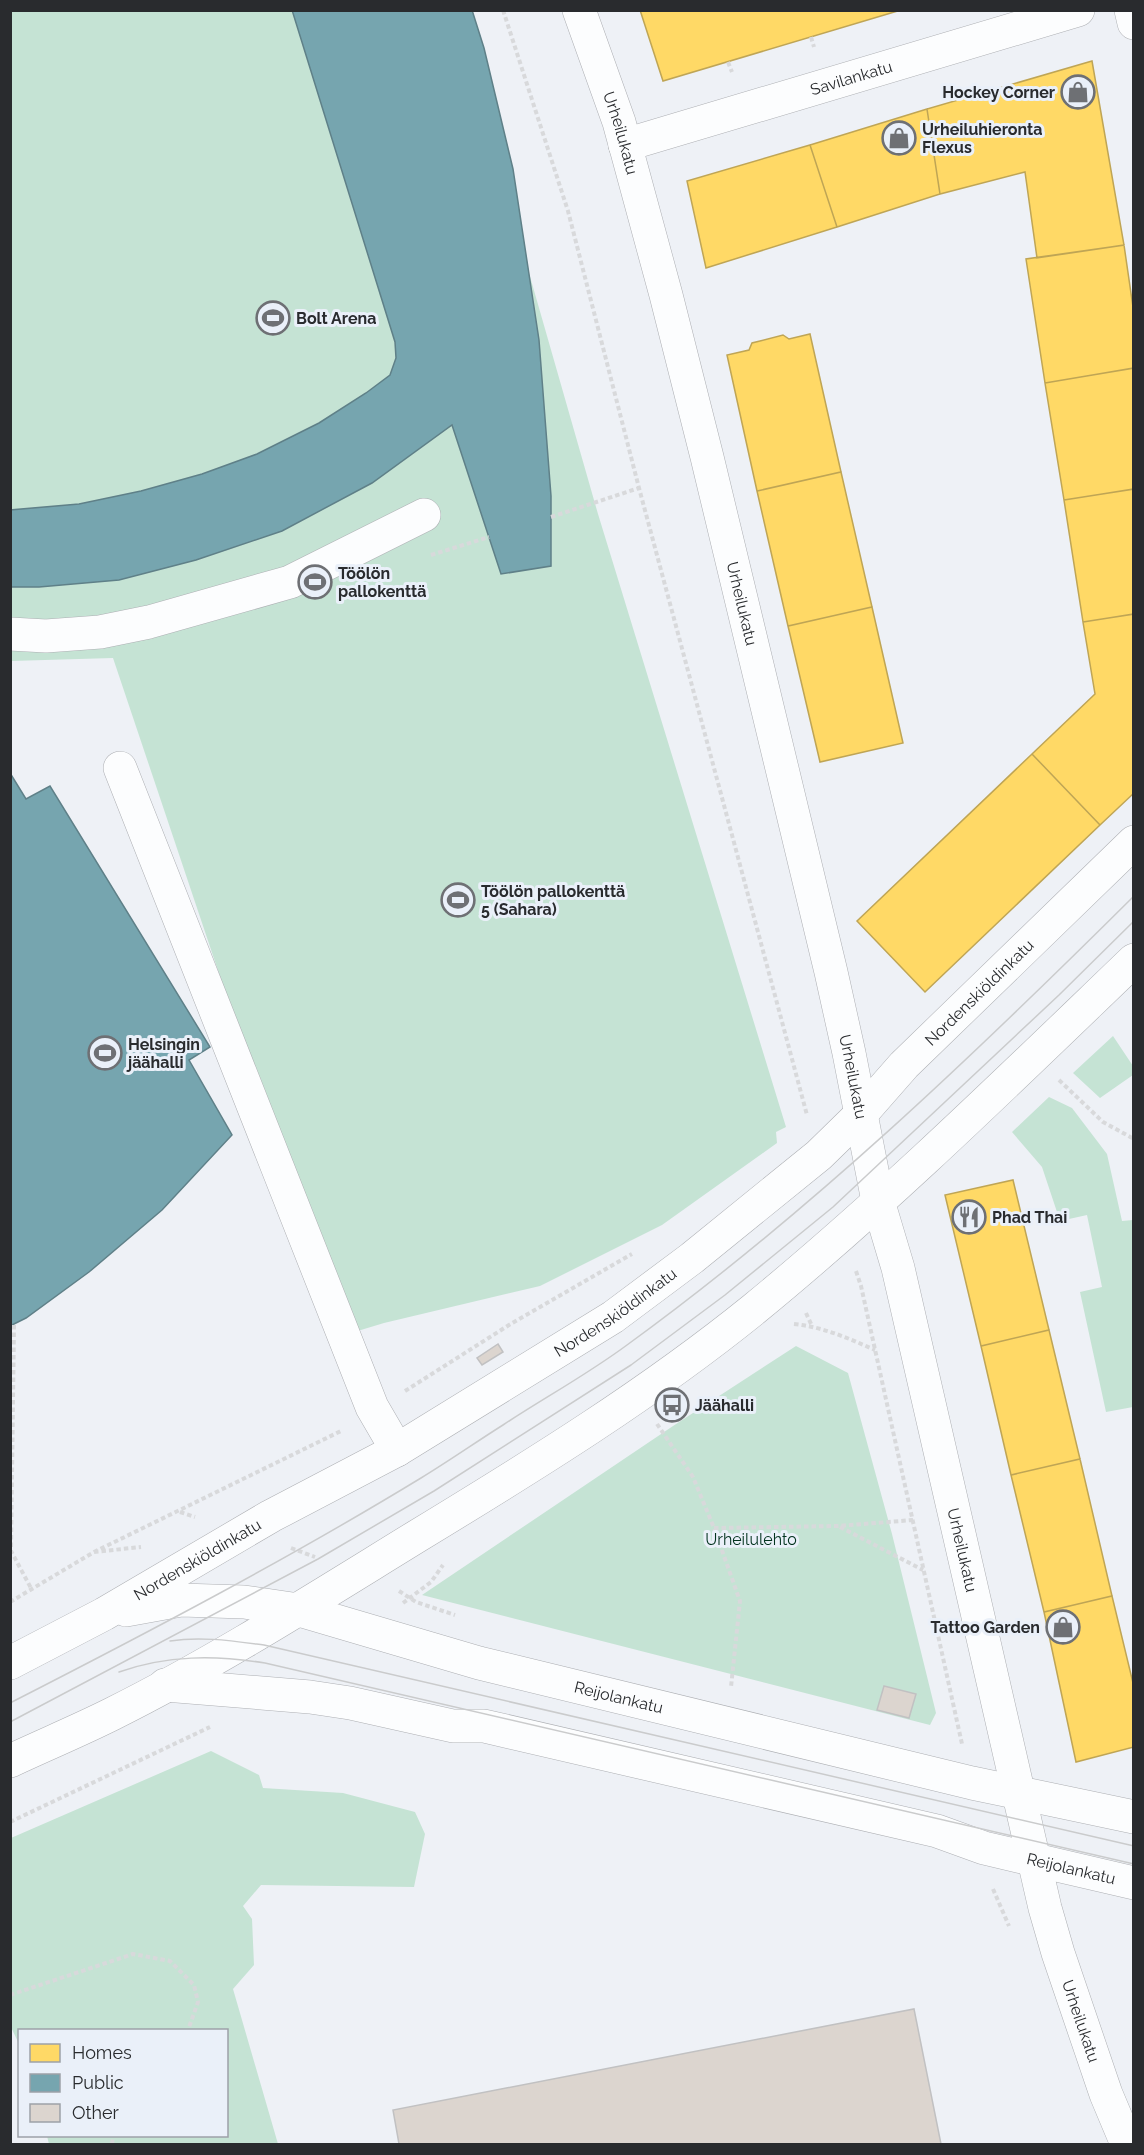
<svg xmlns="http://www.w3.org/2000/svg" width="1144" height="2155" font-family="Raleway,sans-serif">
  <rect width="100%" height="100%" fill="#eef1f6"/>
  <!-- green -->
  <path fill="#c5e3d4" d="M10 11H472L484 48 513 169 529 273 598 514 786 1127 776 1132 777 1143 662 1225 540 1286 384 1323 351 1333 238 1030 113 658 11 661Z
    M1113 1036 1133 1066V1075L1100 1098 1073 1073Z
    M1049 1097 1072 1108 1107 1154 1122 1221 1133 1220V1407L1106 1412 1080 1292 1102 1287 1087 1215 1060 1221 1042 1167 1012 1132Z
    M796 1346 848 1373 892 1534 936 1713 930 1725 422 1595 673 1426Z
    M211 1751 259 1775 263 1788 343 1793 415 1812 425 1834 414 1887 261 1885 243 1906 252 1919 254 1965 233 1989 278 2144H49L47 2136H226V2030H20L19 2044 10 2025 11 1838Z"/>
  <!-- homes -->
  <path fill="#ffd966" stroke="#bfa555" stroke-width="1.5" d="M640 10H901L663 81Z
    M1092 61 1124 245 1037 258 1025 172 940 194 927 109Z
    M927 109 940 194 837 227 810 145Z
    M810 145 837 227 706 268 687 181Z
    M1124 245 1134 314V368L1045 383 1026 259Z
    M810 334 841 472 757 491 727 355 749 350 752 343 783 335 789 339Z
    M1134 368V489L1064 500 1045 383Z
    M841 472 872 607 788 626 757 491Z
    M1134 489V614L1083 622 1064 500Z
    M872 607 903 743 820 762 788 626Z
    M1134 614V793L1100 825 1032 754 1095 694 1083 622Z
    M1032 754 1100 825 925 992 857 921Z
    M1013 1180 1049 1330 981 1346 945 1195Z
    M1049 1330 1080 1459 1011 1475 981 1346Z
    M1080 1459 1112 1596 1044 1612 1011 1475Z
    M1112 1596 1134 1687V1747L1076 1762 1044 1612Z"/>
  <!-- public -->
  <path fill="#76a5af" stroke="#5f8088" stroke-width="1.5" d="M292 10H472L484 48 513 169 539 340 551 496V566L501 574 452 425 372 483 282 531 196 560 119 580 39 587H10V510L79 504 141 491 202 474 257 454 319 423 366 393 390 375 396 358 395 342Z
    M10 773 26 799 50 786 210 1047 189 1060 232 1135 162 1210 89 1272 26 1318 10 1326Z"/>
  <!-- building -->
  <path fill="#dcd5cf" stroke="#c1c1c2" stroke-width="1.5" d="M498 1344 503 1352 482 1365 477 1358Z
    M884 1686 916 1694 909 1718 877 1710Z
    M914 2009 941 2144H399L393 2110Z"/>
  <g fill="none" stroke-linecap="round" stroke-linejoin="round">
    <defs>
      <g id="minor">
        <path id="s1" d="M579 10 619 122 666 295 707 457 831 972 849 1053 878 1201 898 1268 1045 1908 1058 1953 1106 2094 1127 2144"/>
        <path id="s2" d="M625 145 1078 10"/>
        <path d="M10 634 46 636 100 632 149 622 290 582 424 515"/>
        <path d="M120 768 372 1407 397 1450"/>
      </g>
      <g id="major">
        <path d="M1131 10 1134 23"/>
        <path id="s3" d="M126 1610 181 1600 244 1602 299 1610 479 1663 972 1783 1134 1817"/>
        <path id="s4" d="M10 1663 104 1614 271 1516 397 1450 613 1317 692 1258 819 1155 861 1114 904 1065 1134 842"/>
        <path id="s5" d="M165 1685 310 1697 350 1703 453 1726H484L937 1831 984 1848 1134 1883"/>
        <path d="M10 1761C44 1745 78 1731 112 1714 218 1661 318 1597 419 1535 534 1465 649 1394 754 1309 887 1200 1010 1079 1134 960"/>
      </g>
    </defs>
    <!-- minor casing -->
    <use href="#minor" stroke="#adafb3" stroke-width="34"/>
    <!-- major casing -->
    <use href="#major" stroke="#adafb3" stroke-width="34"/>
    <!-- path -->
    <path stroke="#d8d9db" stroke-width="4" stroke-dasharray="4.5 3" stroke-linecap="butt" d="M503 10 568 211 639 488 807 1115
      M811 37 814 47
      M728 62 732 72
      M551 517 639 488
      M431 555 489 537
      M1059 1080 1103 1122 1134 1139
      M856 1271 861 1286 962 1744
      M806 1313 812 1326
      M794 1324C823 1327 848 1338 875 1350
      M14 1325 11 1551 32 1590
      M405 1391 509 1325 632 1254
      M657 1424 693 1477 714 1528 740 1601 731 1687
      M180 1512 195 1517
      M840 1527 923 1570
      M714 1528 838 1526 913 1520
      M291 1548 315 1557
      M94 1552 141 1547
      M399 1591 416 1602 455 1615
      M10 1602 94 1552 343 1430
      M403 1603 431 1582 443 1565
      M10 1822 210 1727
      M993 1889 1009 1926
      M10 1995 133 1954 170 1961 194 1985 198 2002 188 2030
      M112 2144 113 2136"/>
    <!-- minor -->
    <use href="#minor" stroke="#fcfdfe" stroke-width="33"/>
    <!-- major -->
    <use href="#major" stroke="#fcfdfe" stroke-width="33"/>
    <!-- tram -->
    <path stroke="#cacbcc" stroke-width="1.5" d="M170 1641C201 1636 233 1641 264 1645L1134 1846
      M119 1672C167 1655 215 1655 265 1663L1134 1864
      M10 1703C149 1632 288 1559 421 1478 449 1461 476 1442 503 1425 544 1398 588 1374 627 1345 810 1212 973 1056 1134 896
      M10 1722 318 1559 434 1491 631 1365 725 1295 833 1207 1059 995 1134 921"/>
  </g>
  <!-- icons -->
  <defs>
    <symbol id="shop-ring" viewBox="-11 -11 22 22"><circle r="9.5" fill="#eaf0f9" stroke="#6e7074" stroke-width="1.5"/><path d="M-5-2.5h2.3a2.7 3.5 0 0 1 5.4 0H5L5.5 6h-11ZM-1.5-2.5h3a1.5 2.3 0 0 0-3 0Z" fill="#6e7074"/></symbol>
    <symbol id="stadium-ring" viewBox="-11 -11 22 22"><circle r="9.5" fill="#eaf0f9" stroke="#6e7074" stroke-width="1.5"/><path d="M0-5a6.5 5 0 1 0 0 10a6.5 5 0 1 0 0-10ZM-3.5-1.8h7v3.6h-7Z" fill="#6e7074"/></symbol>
    <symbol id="restaurant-ring" viewBox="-11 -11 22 22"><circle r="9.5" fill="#eaf0f9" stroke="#6e7074" stroke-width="1.5"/><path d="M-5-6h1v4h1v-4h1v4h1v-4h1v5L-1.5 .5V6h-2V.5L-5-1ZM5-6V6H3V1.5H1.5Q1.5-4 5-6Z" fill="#6e7074"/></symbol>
    <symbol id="bus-ring" viewBox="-11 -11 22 22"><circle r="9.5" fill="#eaf0f9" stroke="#6e7074" stroke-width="1.5"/><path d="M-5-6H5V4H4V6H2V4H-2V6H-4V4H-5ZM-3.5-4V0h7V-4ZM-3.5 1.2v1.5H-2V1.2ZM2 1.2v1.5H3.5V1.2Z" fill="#6e7074"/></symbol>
  </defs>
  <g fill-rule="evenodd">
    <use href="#shop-ring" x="1059" y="73" width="38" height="38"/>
    <use href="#shop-ring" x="880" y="119" width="38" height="38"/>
    <use href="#stadium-ring" x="254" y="299" width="38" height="38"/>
    <use href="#stadium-ring" x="296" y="563" width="38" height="38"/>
    <use href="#stadium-ring" x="439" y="881" width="38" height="38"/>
    <use href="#stadium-ring" x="86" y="1034" width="38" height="38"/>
    <use href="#restaurant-ring" x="950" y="1198" width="38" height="38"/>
    <use href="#bus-ring" x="653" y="1386" width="38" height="38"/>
    <use href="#shop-ring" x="1044" y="1608" width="38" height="38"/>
  </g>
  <g text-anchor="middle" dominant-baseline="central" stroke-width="6" stroke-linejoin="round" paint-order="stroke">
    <!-- street labels -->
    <g font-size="16" fill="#292b2e" stroke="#eaf0f9">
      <text stroke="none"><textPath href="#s2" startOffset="236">Savilankatu</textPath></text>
      <text stroke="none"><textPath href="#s1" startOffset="130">Urheilukatu</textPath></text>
      <text stroke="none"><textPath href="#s1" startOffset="616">Urheilukatu</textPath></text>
      <text stroke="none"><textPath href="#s4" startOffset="1186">Nordenskiöldinkatu</textPath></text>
      <text stroke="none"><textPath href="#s1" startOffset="1102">Urheilukatu</textPath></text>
      <text stroke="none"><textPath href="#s4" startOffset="700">Nordenskiöldinkatu</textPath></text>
      <text stroke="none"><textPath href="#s1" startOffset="1588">Urheilukatu</textPath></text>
      <text stroke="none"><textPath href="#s4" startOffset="214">Nordenskiöldinkatu</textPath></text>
      <text stroke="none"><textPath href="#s3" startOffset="506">Reijolankatu</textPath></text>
      <text stroke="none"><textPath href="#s5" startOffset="927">Reijolankatu</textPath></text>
      <text stroke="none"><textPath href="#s1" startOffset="2074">Urheilukatu</textPath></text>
    </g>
    <!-- poi labels -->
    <g font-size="16" font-weight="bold" fill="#292b2e" stroke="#eaf0f9" text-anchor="start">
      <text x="1055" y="92" text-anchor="end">Hockey Corner</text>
      <text x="922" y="129">Urheiluhieronta<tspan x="922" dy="18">Flexus</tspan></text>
      <text x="296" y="318">Bolt Arena</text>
      <text x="338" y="573">Töölön<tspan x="338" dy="18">pallokenttä</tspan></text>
      <text x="481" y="891">Töölön pallokenttä<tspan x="481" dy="18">5 (Sahara)</tspan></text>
      <text x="128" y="1044">Helsingin<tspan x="128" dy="18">jäähalli</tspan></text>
      <text x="992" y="1217">Phad Thai</text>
      <text x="695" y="1405">Jäähalli</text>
      <text x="1040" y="1627" text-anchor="end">Tattoo Garden</text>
    </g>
    <!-- park labels -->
    <g font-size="16" fill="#02331e" stroke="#eaf0f9">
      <text x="751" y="1539">Urheilulehto</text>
    </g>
  </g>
  <!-- border -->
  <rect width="1144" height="2155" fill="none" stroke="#292b2e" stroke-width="24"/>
  <!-- legend -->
  <rect x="18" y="2029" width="210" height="108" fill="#eaf0f9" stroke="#9da1a8" stroke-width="1.5"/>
  <rect x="30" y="2044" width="30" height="18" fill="#ffd966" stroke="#9da1a8" stroke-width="1.5"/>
  <text x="72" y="2059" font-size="18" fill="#292b2e">Homes</text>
  <rect x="30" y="2074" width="30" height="18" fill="#76a5af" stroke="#9da1a8" stroke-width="1.5"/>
  <text x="72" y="2089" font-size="18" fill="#292b2e">Public</text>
  <rect x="30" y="2104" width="30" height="18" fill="#dcd5cf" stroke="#9da1a8" stroke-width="1.5"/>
  <text x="72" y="2119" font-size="18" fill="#292b2e">Other</text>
</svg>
